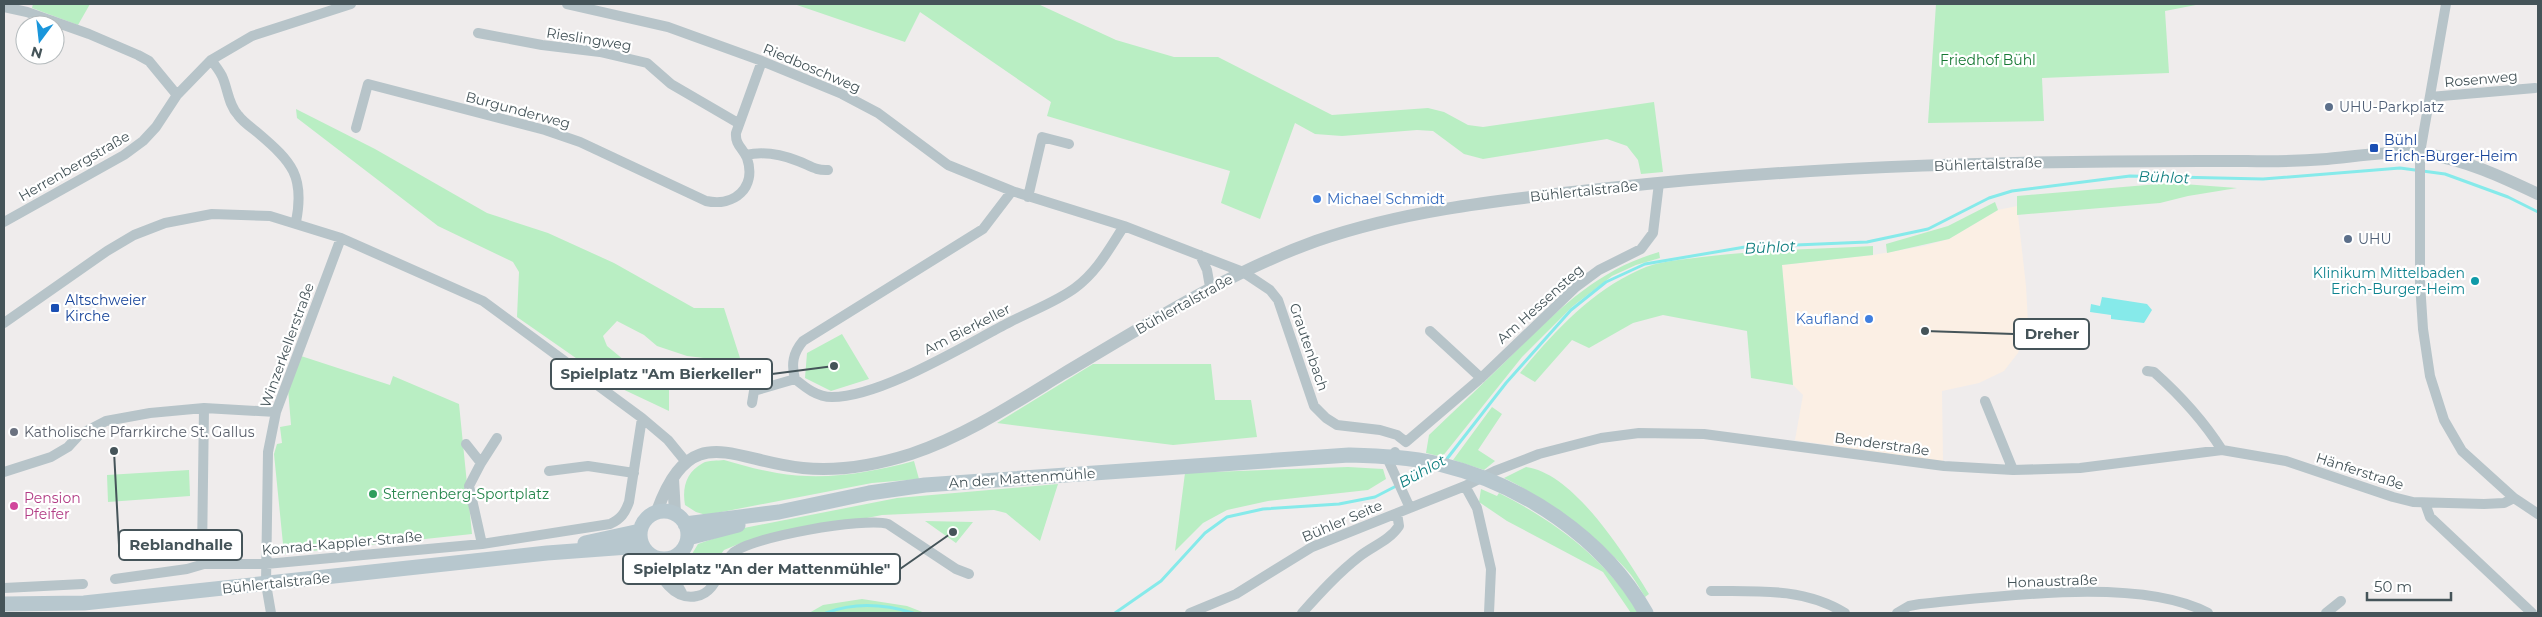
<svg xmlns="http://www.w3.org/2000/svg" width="2542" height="617" font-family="Montserrat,sans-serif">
  <rect width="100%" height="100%" fill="#efecec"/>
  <!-- commercial -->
  <path fill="#fbefe4" d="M2017 206 2026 286 2028 323 2018 353 2004 371 1979 383 1942 391 1943 462 1795 440 1803 395 1793 385 1782 265 1873 255 1924 246 1949 239 1998 210Z"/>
  <!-- green -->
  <path fill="#b9eec3" d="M33 4H90L78 25 32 8Z
    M794 4H1038L1116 40 1174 57H1218L1332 115 1428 108 1444 112 1468 125 1483 127 1654 102 1663 172 1641 174 1638 160 1627 146 1607 139 1483 159 1464 154 1433 131 1417 130 1342 136 1315 134 1295 123 1260 219 1221 203 1230 171 1047 116 1051 102 920 12 905 42Z
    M1936 4H2201L2165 11 2169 73 2042 78 2044 121 1928 123Z
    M296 109 375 149 487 213 548 233 614 263 694 308H724L740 358 729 361 687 356 657 346 644 335 617 321 603 336 607 346 624 360 630 372 669 387V411L616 386 517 317 519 272 513 262 438 226 297 118Z
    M2170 183 2237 188 2188 196 2160 203 2017 215V196Z
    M1995 202 1998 210 1949 239 1887 253 1886 244 1948 226Z
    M1873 246V255L1782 265 1793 385 1751 378 1747 331 1663 315 1633 323 1589 348 1572 340 1535 382 1520 373C1554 332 1590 292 1639 270 1657 261 1682 260 1702 257 1759 250 1816 249 1873 246Z
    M1659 252 1660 258 1636 265 1612 276 1573 306 1522 357 1442 457 1426 453 1429 435C1457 408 1486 381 1514 353 1559 309 1597 270 1659 252Z
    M842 334 869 379 831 391 805 378 807 353Z
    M301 356 390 385 393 376 459 404 472 534 284 554 274 454 277 444 282 443 280 427 291 425 288 389Z
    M1093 364H1211L1215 400H1251L1257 437 1173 445 997 423Z
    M1492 407 1502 414 1478 450 1495 461 1484 470 1453 460Z
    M724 460C741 465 759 470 777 473 824 481 869 473 914 461L919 479 872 483 706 515 696 512 685 505C682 488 686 472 703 463 708 460 718 461 724 460Z
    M1348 467 1383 469 1386 479 1368 490 1268 501 1227 510 1203 523 1175 551 1185 473Z
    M1526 467C1574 473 1625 555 1649 594L1645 597C1639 587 1633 576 1625 568 1594 534 1545 498 1504 478Z
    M189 470 190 496 108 502 107 475Z
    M1058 484 1040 541 1006 513 994 510 882 515 741 543 724 550 701 582 690 585 683 577V569L698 544 744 528 897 498Z
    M1481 489 1497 496 1499 493C1553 520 1608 560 1638 613H1631L1603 572 1507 521 1479 502Z
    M925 521 973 522 956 543Z
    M862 599 907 606 925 613H809L823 605Z"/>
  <!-- water -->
  <path fill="#86eaea" d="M2102 297 2147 304 2152 310 2144 323 2111 319V315L2090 312 2091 304 2100 306Z"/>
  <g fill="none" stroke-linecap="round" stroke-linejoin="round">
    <!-- stream -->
    <path stroke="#86eaea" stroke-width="3" d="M1446 460 1506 383 1571 310 1606 282 1645 264 1745 247 1867 242 1928 229 1989 198 2012 191 2130 176 2263 179 2400 168 2445 174 2508 197 2538 212
      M826 613C855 602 884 604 913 613
      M1115 613 1161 581 1205 533 1227 517 1263 509 1339 504 1375 497 1431 468"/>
    <!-- minor -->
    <path stroke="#b7c4c9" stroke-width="10" d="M567 4 668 27 762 61 842 94 878 113 948 165 1012 191 1124 226 1243 272 1270 290 1278 300 1314 406 1326 418 1337 425 1380 430 1397 435 1406 442 1481 378 1576 287 1599 270 1641 249 1653 233 1659 183
      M2446 4 2420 153V283L2423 329 2430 376 2444 420 2462 451 2514 498 2538 514
      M4 7 27 12 89 34 138 55 149 61 177 95
      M478 33 542 45 600 52 647 63 671 84 738 123
      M211 60C215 65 219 70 222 76 228 89 228 104 238 115 243 122 252 128 258 133 292 162 305 176 296 222
      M2430 97 2535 88
      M356 128 368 84 545 130 580 142 706 201C734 207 757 188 747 158 743 148 735 145 736 133L762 61
      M746 155C764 151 780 154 798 161 809 165 816 171 828 170
      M1012 191 983 229 803 341C793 353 791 364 795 379 806 388 817 397 832 397 881 397 965 345 1010 322 1031 311 1056 302 1075 288 1097 272 1109 249 1124 226
      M1028 197 1042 137 1069 144
      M4 222 124 155 143 141 156 127 177 95 211 60 252 36 351 4
      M1200 255 1207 270 1210 287
      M4 323 107 251 134 235 165 223 212 214 270 216 341 238 483 301 642 418 668 440 686 462
      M1430 331 1481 378
      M2147 371 2154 372C2181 396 2203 420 2222 450
      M1985 401 2013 470
      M752 403 754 391 795 379
      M204 408 202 554 204 564H266L482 544 610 524C621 519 625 513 629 502L642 418
      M466 444 481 463
      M1395 452 1389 462 1410 508
      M549 471 588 466 634 473
      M4 472 51 457 68 447 79 435 106 421 150 413 204 408 276 412
      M1465 486 1477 508 1491 569 1489 613
      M2425 503 2430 517 2532 613
      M482 544 469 486 481 463 497 438
      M654 557C658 577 674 601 697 596 717 593 720 564 733 553 750 537 865 517 888 524L956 569 969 574
      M671 558 676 582 682 593
      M115 579 187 569 204 564
      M4 588 83 584
      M1711 591C1757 591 1805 588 1845 613
      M271 613 266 584 268 452 276 412 341 238
      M1190 613 1236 594 1312 547 1465 486 1495 471 1539 454 1601 438 1639 433 1704 434 1944 466 2013 470 2080 468 2222 450 2286 461 2393 497 2413 502 2484 504 2504 503 2514 498
      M1302 613C1320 593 1338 573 1360 556 1373 546 1390 540 1399 526L1397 513
      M1897 613 1909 606 1920 604C1997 597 2140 576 2208 613
      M2326 613 2341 601"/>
    <!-- tertiary -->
    <path stroke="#b7c4c9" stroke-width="12" d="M673 479 675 513
      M657 511C691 418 732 461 803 468 840 472 876 465 911 454 965 436 1012 405 1061 375 1144 326 1225 274 1316 241 1408 209 1504 200 1600 189 1814 165 2031 160 2247 161 2274 162 2300 161 2327 159 2359 156 2394 150 2426 154 2466 160 2502 177 2538 194"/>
    <!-- secondary -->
    <path stroke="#b7c7ce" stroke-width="15" d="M640 535a24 24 0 1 1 48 0a24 24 0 1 1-48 0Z
      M685 524 779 512 869 493 925 485 1349 455C1379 456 1410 457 1439 464 1522 484 1604 538 1646 613
      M688 538 738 525
      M585 543 640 531
      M4 604 84 603 547 553 642 546"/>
  </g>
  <!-- markers -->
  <g fill="#5c6f8a" stroke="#fff" stroke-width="2">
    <circle cx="2329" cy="107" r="5"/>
    <circle cx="2348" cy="239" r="5"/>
  </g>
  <g fill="#1a4fb4" stroke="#fff" stroke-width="2">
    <rect x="2369" y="143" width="10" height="10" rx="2.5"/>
    <rect x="50" y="303" width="10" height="10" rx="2.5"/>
  </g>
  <g fill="#3f7fe0" stroke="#fff" stroke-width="2">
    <circle cx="1317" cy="199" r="5"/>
    <circle cx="1869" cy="319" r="5"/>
  </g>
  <circle fill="#0f9aa8" stroke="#fff" stroke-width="2" cx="2475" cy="281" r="5"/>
  <circle fill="#6b7280" stroke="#fff" stroke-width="2" cx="14" cy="432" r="5"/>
  <circle fill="#2e9e5b" stroke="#fff" stroke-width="2" cx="373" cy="494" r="5"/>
  <circle fill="#d1479c" stroke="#fff" stroke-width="2" cx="14" cy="506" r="5"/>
  <g text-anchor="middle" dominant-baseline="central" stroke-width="4.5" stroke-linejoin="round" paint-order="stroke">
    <!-- street labels -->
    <g font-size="14" fill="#455459" stroke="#fff">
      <text transform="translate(589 39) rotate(9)">Rieslingweg</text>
      <text transform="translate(812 68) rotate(23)">Riedboschweg</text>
      <text transform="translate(2481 79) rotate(-5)">Rosenweg</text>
      <text transform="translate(518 110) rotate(15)">Burgunderweg</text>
      <text transform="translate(1988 164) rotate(-2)">Bühlertalstraße</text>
      <text transform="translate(74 166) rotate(-30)">Herrenbergstraße</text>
      <text transform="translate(1584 191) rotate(-6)">Bühlertalstraße</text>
      <text transform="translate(1184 304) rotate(-29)">Bühlertalstraße</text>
      <text transform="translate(1540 304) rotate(-42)">Am Hessensteg</text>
      <text transform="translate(967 329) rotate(-27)">Am Bierkeller</text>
      <text transform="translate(287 345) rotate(-70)">Winzerkellerstraße</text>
      <text transform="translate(1309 347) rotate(71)">Grautenbach</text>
      <text transform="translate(1882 444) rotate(8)">Benderstraße</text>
      <text transform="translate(2360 471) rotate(18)">Hänferstraße</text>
      <text transform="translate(1022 478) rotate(-4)">An der Mattenmühle</text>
      <text transform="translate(1342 521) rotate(-23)">Bühler Seite</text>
      <text transform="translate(342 543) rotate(-5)">Konrad-Kappler-Straße</text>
      <text transform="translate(2052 581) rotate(-2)">Honaustraße</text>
      <text transform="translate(276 583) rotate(-6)">Bühlertalstraße</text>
    </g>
    <!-- park labels -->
    <g font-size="14" fill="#177934" stroke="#fff">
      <text x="1988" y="60">Friedhof Bühl</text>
    </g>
    <!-- service labels -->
    <g font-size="14" fill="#4e5e75" stroke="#fff" text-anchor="start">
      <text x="2339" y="107">UHU-Parkplatz</text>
      <text x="2358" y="239">UHU</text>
    </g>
    <!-- transit labels -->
    <g font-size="14" fill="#164399" stroke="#fff" text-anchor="start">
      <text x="2384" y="140">Bühl<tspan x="2384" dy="16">Erich-Burger-Heim</tspan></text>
      <text x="65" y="300">Altschweier<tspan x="65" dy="16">Kirche</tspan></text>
    </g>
    <!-- shop labels -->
    <g font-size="14" fill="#366cbe" stroke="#fff" text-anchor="start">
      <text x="1327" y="199">Michael Schmidt</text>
      <text x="1859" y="319" text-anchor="end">Kaufland</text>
    </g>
    <!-- culture labels -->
    <g font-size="14" fill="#0d838f" stroke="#fff" text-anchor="end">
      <text x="2465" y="273">Klinikum Mittelbaden<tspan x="2465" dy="16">Erich-Burger-Heim</tspan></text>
    </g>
    <!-- worship labels -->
    <g font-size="14" fill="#5b616d" stroke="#fff" text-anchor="start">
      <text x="24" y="432">Katholische Pfarrkirche St. Gallus</text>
    </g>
    <!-- leisure labels -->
    <g font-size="14" fill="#27864d" stroke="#fff" text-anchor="start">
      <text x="383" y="494">Sternenberg-Sportplatz</text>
    </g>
    <!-- hotel labels -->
    <g font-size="14" fill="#b23c85" stroke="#fff" text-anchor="start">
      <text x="24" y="498">Pension<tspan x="24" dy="16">Pfeifer</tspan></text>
    </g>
    <!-- water labels -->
    <g font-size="15" font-style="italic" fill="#0e7e7f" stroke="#fff">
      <text transform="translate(2164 177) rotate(2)">Bühlot</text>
      <text transform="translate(1770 247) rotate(-3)">Bühlot</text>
      <text transform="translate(1422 471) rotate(-29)">Bühlot</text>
    </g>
  </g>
  <!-- callouts -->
  <path fill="none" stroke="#455459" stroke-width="2" d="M1925 331L2014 334M834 366L772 374M114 451L119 545M953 532L900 569"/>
  <g fill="#455459" stroke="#fff" stroke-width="2">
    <circle cx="1925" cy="331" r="5"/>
    <circle cx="834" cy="366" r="5"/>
    <circle cx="114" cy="451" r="5"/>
    <circle cx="953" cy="532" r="5"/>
  </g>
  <g fill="#fff" stroke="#455459" stroke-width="2">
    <rect x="2014" y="319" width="75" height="30" rx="5"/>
    <rect x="551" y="359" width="221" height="30" rx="5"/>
    <rect x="119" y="530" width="123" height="30" rx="5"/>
    <rect x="623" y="554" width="277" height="30" rx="5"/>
  </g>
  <g font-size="15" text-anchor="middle" font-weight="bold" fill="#455459">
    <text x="2052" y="339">Dreher</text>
    <text x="661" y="379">Spielplatz "Am Bierkeller"</text>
    <text x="181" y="550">Reblandhalle</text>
    <text x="762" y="574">Spielplatz "An der Mattenmühle"</text>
  </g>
  <!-- border -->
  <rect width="2542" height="617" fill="none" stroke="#455459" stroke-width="10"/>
  <!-- north arrow -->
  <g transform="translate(40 40) rotate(195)"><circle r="24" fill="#ffffff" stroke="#b5bbbd"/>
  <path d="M0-4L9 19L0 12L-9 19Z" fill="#1a96db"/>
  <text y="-8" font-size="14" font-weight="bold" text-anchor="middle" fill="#455459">N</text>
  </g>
  <!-- scale -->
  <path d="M2367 592v8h84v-8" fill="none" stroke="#455459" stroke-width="2.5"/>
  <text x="2374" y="592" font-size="15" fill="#455459" stroke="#ffffff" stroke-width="4" paint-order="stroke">50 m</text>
</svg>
